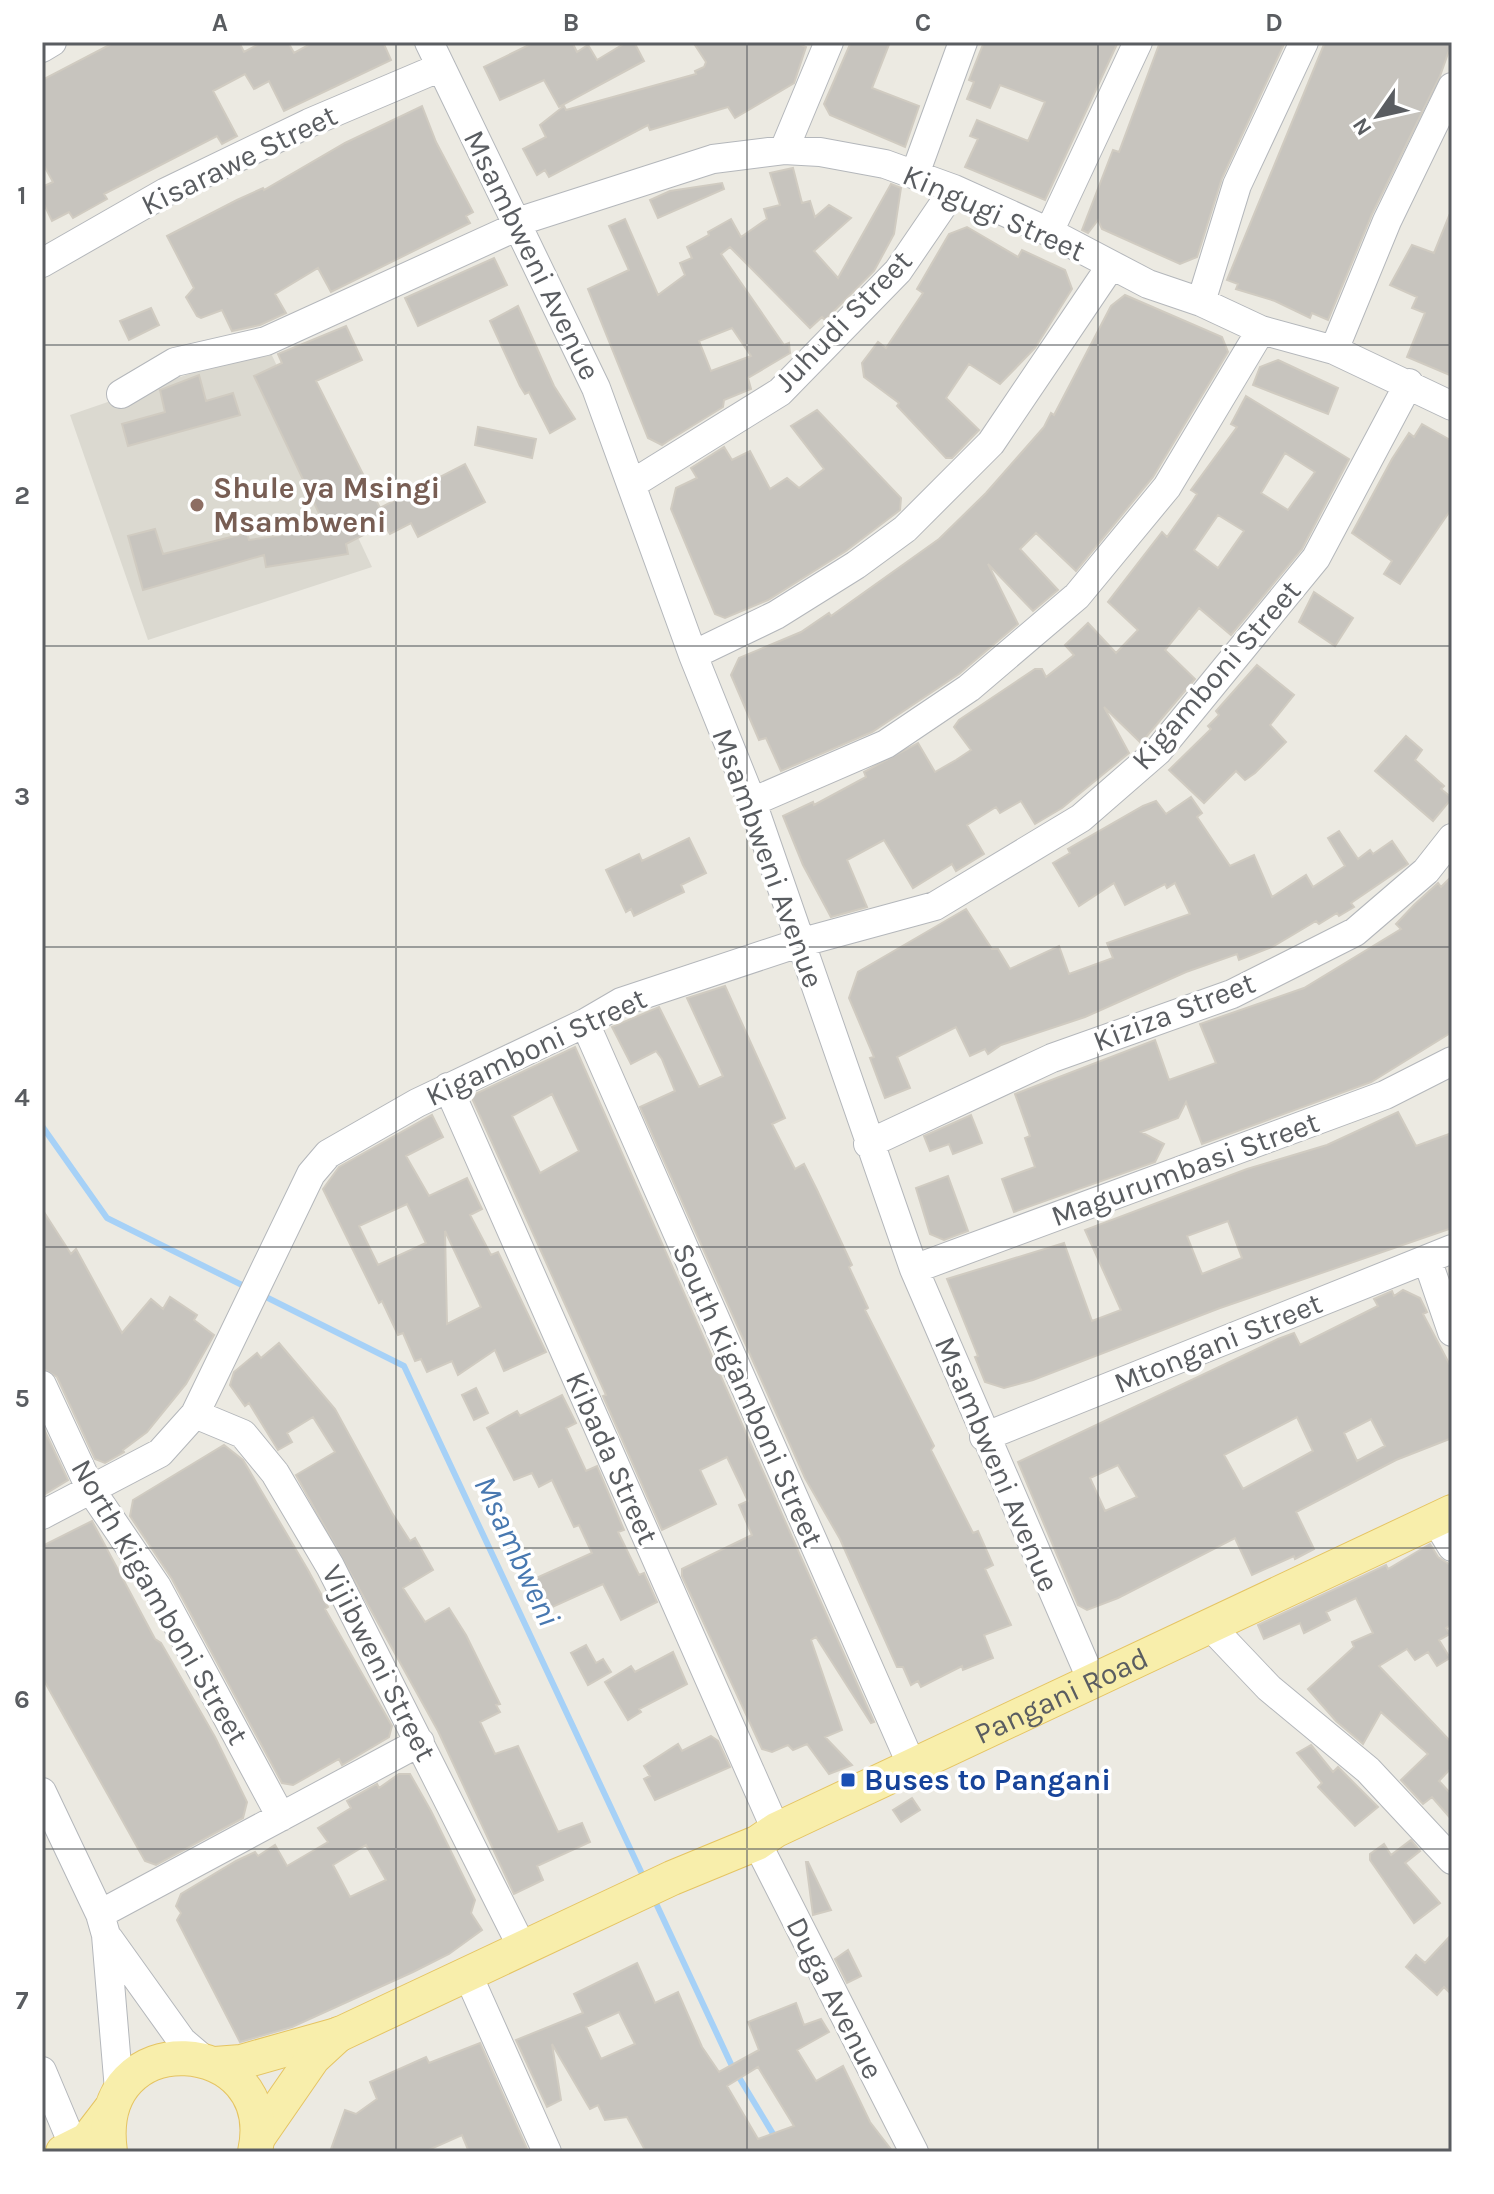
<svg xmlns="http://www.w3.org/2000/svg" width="1494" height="2194" font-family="Karla,sans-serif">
  <rect width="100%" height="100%" fill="#eceae2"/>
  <!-- education -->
  <path fill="#dbd9d0" d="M268 347 372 567 148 640 70 415Z"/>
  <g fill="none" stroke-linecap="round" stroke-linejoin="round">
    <!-- stream -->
    <path stroke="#a6d1f7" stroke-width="6" d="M42 1126 107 1218 248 1288
      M262 1295 404 1366 644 1878
      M654 1899 731 2064 784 2152"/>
  </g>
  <!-- building -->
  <path fill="#c7c4be" stroke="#d0cbc1" stroke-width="2" fill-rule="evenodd" d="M115 42H239L244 52 263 42H288L294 53 314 42H383L391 60 284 111 269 81 254 89 245 74 213 91 237 136 222 144 217 136 104 194 107 199 73 218 69 212 52 221 42 200V187L53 182 42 162V80Z
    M535 42H572L577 52 588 45 597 60 627 42H634L644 61 559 107 544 80 500 100 484 67Z
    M693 42H795L806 47 794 83 735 118 728 107 650 130 648 125 549 177 545 170 537 175 523 149 546 137 540 125 564 106 566 110 696 74 695 71 704 67 706 62Z
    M851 42H890L872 88 919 106 905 147 830 115 824 104Z
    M984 42H1118L1045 200 965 167 978 139 970 136 977 120 1028 141 1045 102 1000 85 990 108 967 99 974 82 969 80Z
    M1160 42H1285L1222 178 1197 257 1180 264 1102 229 1098 220 1088 233 1082 230 1113 150 1119 152Z
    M1325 42H1452L1440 76 1372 214 1328 320 1312 313 1310 318 1275 301 1236 289 1238 284 1227 280Z
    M422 106 436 142 473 212 466 216 470 223 331 292 318 268 275 294 286 313 260 325 232 331 222 310 201 318 197 316 186 297 194 288 167 236 237 200 263 188 264 190 345 143Z
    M793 168 802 203 810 201 815 217 829 205 851 218 814 251 838 278 891 184 901 188 894 234 874 271 825 320 822 317 810 328 730 247 721 254 784 345 789 343 790 353 748 378 751 389 724 400 723 407 668 441 662 445 648 438 588 289 629 270 609 226 625 219 658 295 685 275 680 263 692 258 687 247 709 235 708 232 731 219 741 237 767 219 764 209 780 205 770 173ZM732 328 751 356 711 371 699 341Z
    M722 183 724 189 658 218 650 200 670 191Z
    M1451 211H1452V376L1407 357 1425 313 1412 308 1417 297 1390 285 1412 245 1434 253Z
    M967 227 1018 257 1022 250 1065 270 1072 289 1035 348 1000 384 969 364 946 398 979 430 952 458H946L897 406 899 403 864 377 862 363 878 342 886 348 923 293 917 289 949 234Z
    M494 258 507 285 418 326 405 298Z
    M1125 295 1222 337 1228 352 1153 477 1076 571 1036 533 1020 549 1058 590 1033 611 988 564 1018 624 959 674 872 732 781 771 766 738 759 740 731 675 739 658 801 632 829 613 831 616 939 539 986 493 1044 427 1051 413 1054 415 1111 306Z
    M518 306 554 386 575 419 550 433 529 392 525 394 520 386 490 321Z
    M151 308 159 325 129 340 120 321Z
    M346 326 362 360 316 381 380 508 465 464 485 502 418 537 411 523 390 534 384 524 346 544 348 554 266 567 264 555 143 590 128 536 155 529 163 554 247 533 249 540 326 528 254 376 282 363 278 354Z
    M1278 360 1338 388 1328 414 1253 385 1260 367Z
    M199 375 206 401 233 393 240 415 128 446 122 424 165 412 160 390Z
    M1246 396 1349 459 1302 549 1231 635 1199 608 1165 650 1195 679 1141 743 1104 707 1129 753 1062 808 1035 824 1021 801 1000 813 996 807 967 825 984 854 956 871 952 864 913 888 884 840 847 860 867 907 831 917 803 865 783 816 813 802 814 805 866 777 864 772 918 743 935 772 956 760 971 750 954 727 959 720 1035 669H1042L1046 677 1074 655 1065 645 1088 623 1116 653 1138 630 1108 602 1162 532 1167 537 1192 502 1197 494 1191 490 1237 427 1231 424ZM1285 453 1315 472 1288 510 1261 493ZM1218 515 1244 531 1218 568 1194 550Z
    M817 410 901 498 900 510 846 551 768 600 725 618 715 614 671 509 676 488 697 478 691 468 724 447 732 460 750 451 770 489 787 478 799 488 824 469 791 426Z
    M1422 424 1452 441V508L1400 584 1384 574 1392 561 1352 533 1392 459 1409 433 1414 437Z
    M478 427 536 439 532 458 475 445Z
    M1314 592 1353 618 1335 646 1299 622Z
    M1257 665 1294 695 1270 725 1286 742 1255 773 1245 780 1236 771 1204 803 1169 770 1211 729 1208 726 1219 715 1216 711Z
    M1406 736 1422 750 1415 760 1444 786 1441 789 1452 798 1433 821 1375 771Z
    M1191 797 1202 813 1197 817 1230 866 1254 855 1272 897 1306 875 1313 887 1345 866 1328 838 1339 831 1358 859 1370 850 1373 854 1392 841 1408 864 1351 903 1354 907 1339 916 1337 913 1319 924 1316 921 1272 947 1239 960 1237 954 1186 972 1085 1017 1001 1045 988 1054 985 1049 970 1056 956 1027 897 1057 910 1088 885 1098 870 1058 874 1057 849 998 858 972 966 909 992 949H998L1010 969 1059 946 1069 974 1113 958 1107 943 1190 914 1175 883 1167 888 1165 884 1125 905 1114 883 1079 906 1053 863 1070 853 1068 849 1143 806 1156 801 1166 814Z
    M689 838 706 873 681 885 684 892 634 916 631 909 626 912 606 870 639 854 642 861Z
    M1452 876V1032L1371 1082 1202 1144 1186 1102 1178 1118 1141 1132 1164 1144 1155 1162 1014 1212 1002 1179 1035 1167 1025 1138 1030 1136 1015 1094 1155 1040 1169 1080 1216 1063 1200 1024 1304 988 1401 929 1396 924 1414 905 1438 883 1441 887Z
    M725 986 785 1118 772 1124 795 1169 804 1164 817 1190 852 1265 849 1267 868 1308 865 1310 934 1446 931 1450 973 1533 978 1531 993 1565 985 1569 1011 1625 984 1635 993 1658 963 1670 962 1666 921 1687 918 1681 911 1685 903 1667H897L840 1539 805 1478 640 1107 675 1091 662 1059 656 1051 631 1064 612 1027 659 1007 699 1087 723 1076 687 998Z
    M575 1047 874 1722 871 1723 816 1637 811 1640 842 1730 825 1737 852 1765 829 1774 807 1744 793 1750 788 1745 772 1752 762 1749 682 1576V1569L752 1535 739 1505 748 1501 727 1457 700 1470 716 1504 662 1530 603 1396 606 1395 471 1096ZM552 1094 579 1151 540 1173 512 1116Z
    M1398 1112 1416 1146 1452 1133V1228L1220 1308 1033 1380 1004 1388 985 1382 975 1357 978 1356 947 1279 1064 1243 1092 1321 1121 1310 1085 1230 1247 1169 1327 1145ZM1228 1221 1242 1258 1202 1274 1187 1236Z
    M432 1115 443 1137 406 1156 429 1196 467 1178 482 1209 470 1215 491 1255 498 1252 546 1352 504 1371 495 1350 458 1375 452 1361 427 1372 421 1359 415 1361 403 1333 398 1335 382 1301 379 1303 323 1189 339 1167ZM407 1204 426 1243 378 1265 359 1226ZM445 1231 481 1307 447 1324Z
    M971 1115 982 1143 953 1154 949 1144 930 1151 924 1136Z
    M948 1176 968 1231 944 1240 930 1234 916 1188Z
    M42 1209 71 1254 76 1249 122 1333 151 1299 163 1309 170 1297 197 1315 194 1320 214 1335 186 1384 147 1432 123 1450 124 1452 105 1463 95 1459 57 1377 42 1368Z
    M1403 1290 1420 1298 1427 1312 1423 1314 1452 1369V1438L1396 1460 1296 1512 1314 1549 1295 1559 1294 1556 1252 1575 1235 1538 1118 1598 1087 1610 1078 1605 1018 1462 1278 1339 1294 1333 1300 1345 1378 1306 1374 1299 1392 1291 1394 1296ZM1297 1417 1313 1451 1243 1489 1224 1455ZM1371 1419 1385 1446 1357 1461 1344 1433ZM1118 1465 1137 1497 1105 1511 1090 1478Z
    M279 1343 335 1409 392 1513 410 1541 415 1538 433 1570 403 1588 425 1622 449 1608 466 1635 500 1704 496 1705 500 1712 480 1722 495 1754 518 1746 558 1832 582 1823 590 1842 537 1866 543 1880 514 1894 438 1731 296 1475 335 1452 313 1417 287 1433 292 1442 278 1450 249 1403 245 1406 230 1385 234 1372 257 1353 261 1358Z
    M476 1388 488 1413 474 1420 462 1395Z
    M562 1395 576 1423 566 1428 586 1471 597 1466 624 1530 618 1532 639 1575 644 1573 657 1602 621 1620 603 1584 548 1609 534 1579 592 1553 579 1525 574 1527 552 1480 539 1487 532 1473 514 1480 487 1428 517 1411 520 1416Z
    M42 1425 68 1480 42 1496Z
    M224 1445 243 1460 308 1570 328 1607 325 1609 392 1726 389 1737 342 1765 339 1759 293 1785 282 1783 172 1579 130 1516 133 1500Z
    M92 1521 155 1639 161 1643 215 1737 247 1802 243 1818 156 1865 145 1861 42 1677V1546Z
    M1430 1544 1438 1557 1452 1566V1624L1446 1628 1450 1634 1439 1640 1450 1658 1437 1666 1428 1652 1415 1660 1407 1649 1379 1666 1452 1743V1767L1439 1781 1452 1795V1820L1432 1797 1423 1804 1401 1780 1428 1754 1381 1712 1363 1744 1336 1721 1308 1689 1354 1647 1352 1642 1373 1633 1356 1598 1326 1612 1330 1620 1304 1633 1300 1623 1264 1639 1258 1625 1386 1565 1388 1569Z
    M586 1645 596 1663 603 1659 611 1672 588 1685 571 1653Z
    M673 1652 687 1684 639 1709 641 1712 628 1720 605 1682 631 1666 635 1672Z
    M711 1736 718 1741 730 1767 655 1800 644 1779 650 1776 644 1766 678 1744 682 1751Z
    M1311 1745 1333 1772 1338 1767 1378 1807 1355 1826 1318 1787 1322 1783 1297 1753Z
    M399 1774H410L431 1811 475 1900 471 1913 482 1930 449 1954 413 1972 292 2027 240 2042 177 1920 181 1913 176 1906 181 1894 236 1861 255 1852 258 1856 275 1845 287 1866 328 1842 318 1828 351 1808 347 1801 377 1784 379 1788ZM366 1845 386 1880 350 1897 333 1865Z
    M912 1798 920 1810 901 1822 893 1810Z
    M1411 1840 1420 1851 1405 1863 1440 1903 1414 1923 1370 1860V1854L1384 1844 1391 1855Z
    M806 1862H808L831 1910 813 1915Z
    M1452 1934V1995L1444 1987 1437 1995 1406 1967 1416 1955 1425 1963Z
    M848 1950 861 1976 847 1983 835 1959Z
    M637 1963 655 2003 678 1992 702 2047 719 2072 759 2050 748 2022 796 2003 804 2025 821 2019 829 2032 797 2050 816 2081 843 2066 870 2122 893 2152H646L627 2117 605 2120 598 2105 590 2109 552 2044 561 2100 547 2107 516 2040 583 2013 574 1994ZM619 2012 635 2044 601 2059 586 2027ZM758 2067 794 2126 758 2139 727 2086Z
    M480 2043 528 2151 469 2152 462 2135 424 2152H330L345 2110 356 2114 377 2099 370 2082 426 2057 429 2063Z"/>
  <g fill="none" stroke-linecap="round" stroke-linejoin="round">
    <defs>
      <path id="minor" d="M429 42 596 388 693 655 752 802 914 1269 1092 1681
        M42 48 52 42
        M784 150 829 42
        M915 174 963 42
        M517 222 713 159 784 150 820 152 885 164 954 189 1049 232 1148 284 1201 302 1261 330 1334 350 1452 406
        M1049 232 1138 42
        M42 263 166 192 309 123 441 67
        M1201 302 1237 185 1304 42
        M1334 350 1387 221 1452 87
        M121 394 175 362 266 341 518 226
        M632 484 780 392 898 271 954 189
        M693 655 776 615 856 565 905 529 991 443 1110 267
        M752 802 886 744 969 688 1077 596 1167 487 1261 330
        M585 1023 912 1766
        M448 1087 776 1830
        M868 1144 1052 1058 1232 994 1355 932 1426 871 1452 838
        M1427 1259 1452 1332
        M914 1269 1385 1095 1452 1061
        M42 1385 91 1490 157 1587 281 1817
        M195 1414 243 1434 275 1473 330 1566 523 1949
        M984 1437 1452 1249
        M42 1515 160 1453 195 1414 311 1174 328 1154 417 1103 585 1023 621 1002 799 943 935 906 1081 818 1158 751 1316 558 1409 383
        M1436 1521 1452 1547
        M1210 1626 1269 1688 1368 1770 1452 1860
        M42 1792 100 1914 106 1935 119 2090
        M757 1843 914 2152
        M100 1914 420 1742
        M109 1939 182 2041 203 2059
        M468 1975 547 2152
        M42 2071 74 2147"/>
      <g id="major">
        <path id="s1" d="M215 2064 241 2062 340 2034 672 1878 757 1843 776 1830 1452 1512"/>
        <path d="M259 2136 313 2058 339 2034"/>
        <path d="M63 2152 87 2140 110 2110"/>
        <path d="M110 2152C91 2020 281 2034 255 2152"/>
      </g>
    </defs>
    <!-- minor casing -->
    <use href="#minor" stroke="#b4b7bb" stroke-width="30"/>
    <!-- major casing -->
    <use href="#major" stroke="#e5c462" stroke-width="36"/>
    <!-- minor -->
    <use href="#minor" stroke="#fff" stroke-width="28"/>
    <!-- major -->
    <use href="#major" stroke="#f8eeab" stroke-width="34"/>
  </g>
  <!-- grid -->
  <path fill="none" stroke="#5a5d61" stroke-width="2" stroke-opacity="0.55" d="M396 42V2152M747 42V2152M1098 42V2152M42 345H1452M42 646H1452M42 947H1452M42 1247H1452M42 1548H1452M42 1849H1452"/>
  <!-- markers -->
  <circle fill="#8d6e63" stroke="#fff" stroke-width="3" cx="197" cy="505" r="8"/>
  <rect fill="#1a4fb4" stroke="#fff" stroke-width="3" x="840" y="1772" width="16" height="16" rx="4"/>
  <g text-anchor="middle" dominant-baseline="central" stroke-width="7" stroke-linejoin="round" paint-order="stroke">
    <!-- street labels -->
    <g font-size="30" fill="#5a5d61" stroke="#fff">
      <text transform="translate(239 160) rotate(-26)">Kisarawe Street</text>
      <text transform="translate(994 213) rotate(24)">Kingugi Street</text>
      <text transform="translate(532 255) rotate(64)">Msambweni Avenue</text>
      <text transform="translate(843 321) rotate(-46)">Juhudi Street</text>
      <text transform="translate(1216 675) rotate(-49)">Kigamboni Street</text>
      <text transform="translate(768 858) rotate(70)">Msambweni Avenue</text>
      <text transform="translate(1174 1012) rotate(-21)">Kiziza Street</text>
      <text transform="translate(536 1047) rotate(-25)">Kigamboni Street</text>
      <text transform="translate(1185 1169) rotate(-20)">Magurumbasi Street</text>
      <text transform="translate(1218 1343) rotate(-22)">Mtongani Street</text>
      <text transform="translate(748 1395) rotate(66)">South Kigamboni Street</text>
      <text transform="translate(612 1458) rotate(66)">Kibada Street</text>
      <text transform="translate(997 1464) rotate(67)">Msambweni Avenue</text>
      <text transform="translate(160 1602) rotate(60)">North Kigamboni Street</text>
      <text transform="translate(379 1663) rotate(63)">Vijibweni Street</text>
      <text stroke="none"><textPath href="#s1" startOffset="926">Pangani Road</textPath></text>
      <text transform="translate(835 1998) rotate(63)">Duga Avenue</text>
    </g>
    <!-- education labels -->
    <g font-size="30" font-weight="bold" fill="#785e54" stroke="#fff" text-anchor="start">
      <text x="213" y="488">Shule ya Msingi<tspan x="213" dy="34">Msambweni</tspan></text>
    </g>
    <!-- transit labels -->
    <g font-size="30" font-weight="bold" fill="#164399" stroke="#fff" text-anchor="start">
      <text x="864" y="1780">Buses to Pangani</text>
    </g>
    <!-- water labels -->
    <g font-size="32" font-style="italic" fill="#4878b0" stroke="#fff">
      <text transform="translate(517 1551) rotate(65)">Msambweni</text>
    </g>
  </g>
  <!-- border -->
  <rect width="1494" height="2194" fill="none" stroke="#ffffff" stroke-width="88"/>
  <!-- north arrow -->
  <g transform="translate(1378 116) rotate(236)" stroke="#ffffff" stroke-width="6" paint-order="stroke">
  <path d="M0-6L14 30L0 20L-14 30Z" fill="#5a5d61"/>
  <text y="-12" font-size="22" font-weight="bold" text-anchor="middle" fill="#5a5d61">N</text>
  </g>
  <rect x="44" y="44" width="1406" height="2106" fill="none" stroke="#5a5d61" stroke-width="3"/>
  <g font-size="26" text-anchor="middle" font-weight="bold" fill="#5a5d61">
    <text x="220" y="31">A</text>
    <text x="571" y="31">B</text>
    <text x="923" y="31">C</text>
    <text x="1274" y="31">D</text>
    <text x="22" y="204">1</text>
    <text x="22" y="504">2</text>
    <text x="22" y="805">3</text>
    <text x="22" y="1106">4</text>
    <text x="22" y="1407">5</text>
    <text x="22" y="1708">6</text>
    <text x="22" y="2009">7</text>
  </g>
</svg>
